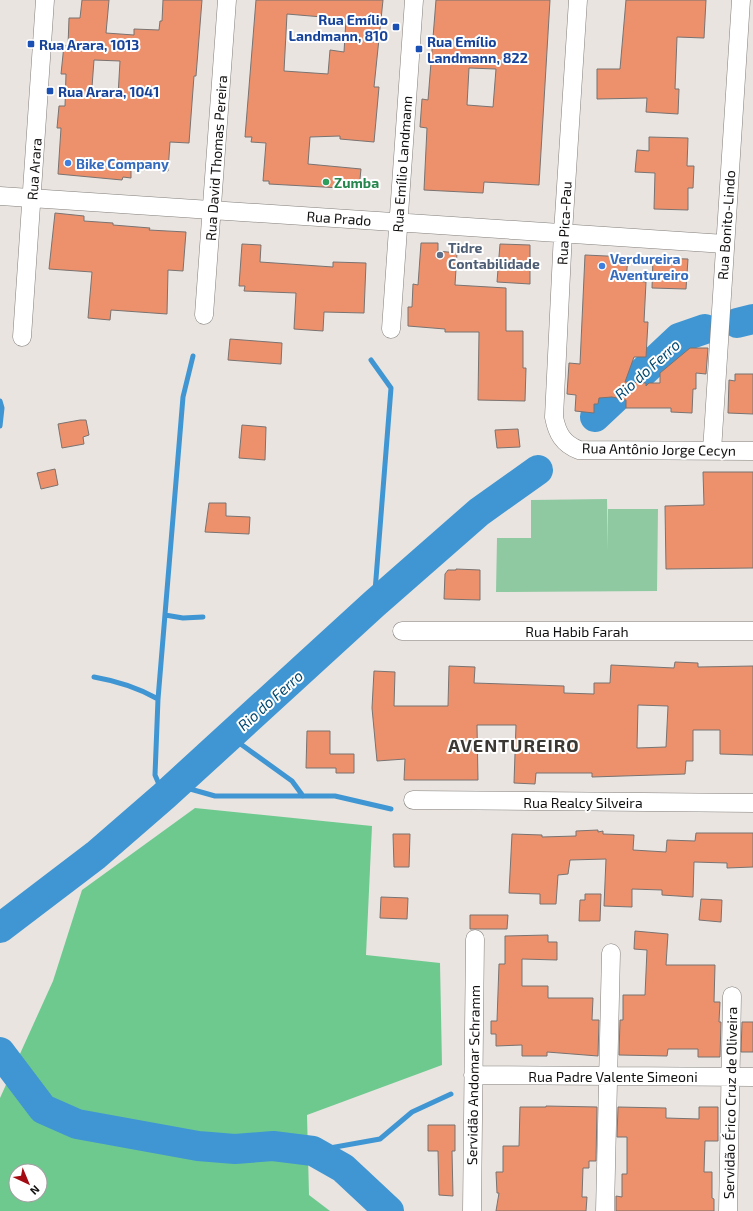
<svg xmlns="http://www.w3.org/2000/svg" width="753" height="1211" font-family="'Exo 2',sans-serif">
  <rect width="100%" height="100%" fill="#e9e4e0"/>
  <!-- green -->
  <path fill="#8fc9a2" d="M607 499 608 550V509H658L657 591 496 592 497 538H531V500Z"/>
  <!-- forest -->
  <path fill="#6ec98f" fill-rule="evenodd" d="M195 808 372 826 366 955 440 963 442 1065 307 1115 309 1195 330 1211H0V1098L53 981 82 890ZM16 1171H40V1195H16Z"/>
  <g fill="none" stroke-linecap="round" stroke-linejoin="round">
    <!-- stream -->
    <path stroke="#4096d2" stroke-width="5" d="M371 360 391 388 374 604
      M0 401 2 408 0 426
      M165 615 183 618 203 617
      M94 677C117 681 137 687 158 699
      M232 734 242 745 292 781 303 796
      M176 785 215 796H335L391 809
      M164 796 155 775 158 699 183 397 193 356
      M313 1151 380 1139 412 1112 451 1094"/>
    <!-- river -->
    <path stroke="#4096d2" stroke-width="30" d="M737 323 753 319
      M595 417 679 338 705 329
      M0 928 96 855 164 796 374 604 479 512 538 470
      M0 1052 43 1109 77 1124 198 1146 235 1149 273 1146 313 1151 343 1168 389 1211"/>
  </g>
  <!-- building -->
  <path fill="#ec916c" stroke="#797371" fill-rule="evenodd" d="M82 0H109L106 33 134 35V29L159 30 160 21H162L163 0H202L196 76H194L189 143 170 142 168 171 131 169V178L123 177 122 180 58 174 61 128H57L59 106H65L66 74H61L64 45 68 46 69 18H80ZM94 60 120 61 118 96 93 93V87H92Z
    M256 0H383L374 87H379L374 142 340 139V136L310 137 308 164 361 169 359 189 269 184V181H263L266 143 251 142 252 137H245ZM287 14 346 19 344 52 330 50 328 74 284 71Z
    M436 0H550L539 185 484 182 483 193 424 190 427 128 420 127 422 99 428 100ZM469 68 496 69 493 107 467 105Z
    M626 0H706L704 38 677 37 675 89H679L678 114 646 112 647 98 597 99V69H620Z
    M649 137 688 138 687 166H694L693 188H688V210L654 209 655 173 635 172 637 150 649 151Z
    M55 213 84 216V221L113 223V225L150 228 149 230 186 232 183 271 168 270 167 314 111 310 110 320 88 318 92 272 49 269Z
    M421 243H438V251L457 253 455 285 506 288V331H523V368H526L525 401 478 400 479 332H445V329L408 326V307H412L413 284 418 285Z
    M242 244 261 245 260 262 333 267V262L366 263 364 313 324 312 323 331 294 329 296 293 244 291 245 286H239Z
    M500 244 530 245V284L497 282Z
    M585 255 628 257 626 280 646 282 644 322H648L646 357H634L625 382 646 383V386L649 383H660V373L690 348H708L706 374 696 373V389H693L692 413 671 412V408H626V400L612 397 599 398 598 404H594V413L575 411 576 395 567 394 569 363 580 364Z
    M653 258 688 259 686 289 652 288Z
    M230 339 282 343 281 364 228 360Z
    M735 374H753V414L728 413 729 380 735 381Z
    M80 420H86L89 435 83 437 84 444 62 448 58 424Z
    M242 425 266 427 265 460 239 458Z
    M518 429 520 447 497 448 495 430Z
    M55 469 58 485 41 489 37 473Z
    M703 472H753V568L666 569 665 506 704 505Z
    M209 503H226V516L250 517 249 534 205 532Z
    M456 569 480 570V600L444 599 445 574 448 570H456Z
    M675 662 698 663V667L753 666V755L720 754V730H693V761H686L685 774 592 777V773H536L535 784 514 783 516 725H477L478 780H404L405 759 377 761 372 708 374 671 395 672 394 706H448L449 666 475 667 474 683 564 686V693L594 694V683H610L611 665 674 668ZM638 705 668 706 666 747 637 748Z
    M307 731H330V754H354V773H336V768H306Z
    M598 830V832L603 831V834L634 835 633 850 666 852 667 840 695 841 696 833H753V867L727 868V863L694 862 693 897 662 895V890L632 889V907L604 906 606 859 570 860 568 874 558 875 556 904H540V894L509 893 512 834 542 835V837L576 836V831Z
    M393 834H410L409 867H394Z
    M585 894H601L600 921H579L580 900H585Z
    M381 897 408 898 407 919 380 918Z
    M701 899 722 900 721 922 699 920Z
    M470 915H508L507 929H470Z
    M635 931 668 934 666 965H715L714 1002H720L719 1022H721L720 1057H698V1049H668L667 1056 619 1055 620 1020H623V995H645L647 950 634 949Z
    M548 935V942H557V960L522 959V986H548V998H593L592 1020H599L598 1056 547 1052V1056H522V1045L496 1046V1034H491V1021H497L499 964H505V936Z
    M742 1022H753V1052H741Z
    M546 1106 597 1107 596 1161H589V1168H583L582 1197H587L586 1211H496L499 1193H497L496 1172H503V1146H519L520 1107H546Z
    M618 1107 666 1108V1118L699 1119V1107H718V1141H705L704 1172H712V1198L714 1199V1211H616V1196L622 1197V1174H627V1137H617Z
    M428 1125H455V1151H452L453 1196 439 1195 438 1151H428Z"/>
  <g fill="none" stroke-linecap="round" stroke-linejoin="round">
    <defs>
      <path id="minor" d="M578 0 563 233 554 417C557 433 563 444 579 450L753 451
        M0 196 725 244
        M204 315 227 0
        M391 329 414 0
        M22 337 45 0
        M712 451 741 0
        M402 631H753
        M413 800 753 803
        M473 1075 753 1077
        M472 1211 475 939
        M605 1211 611 953
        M728 1211 732 996"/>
    </defs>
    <!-- minor casing -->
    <use href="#minor" stroke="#837f7b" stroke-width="19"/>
    <!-- minor -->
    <use href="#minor" stroke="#fff" stroke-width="18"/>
  </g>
  <!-- markers -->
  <g fill="#1a4fb4" stroke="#fff" stroke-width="1.5">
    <rect x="392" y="23" width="8" height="8" rx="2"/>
    <rect x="27" y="40" width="8" height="8" rx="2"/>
    <rect x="415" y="45" width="8" height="8" rx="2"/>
    <rect x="46" y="87" width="8" height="8" rx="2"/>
  </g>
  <g fill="#3f7fe0" stroke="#fff" stroke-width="1.5">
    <circle cx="68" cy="163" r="4"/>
    <circle cx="602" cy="266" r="4"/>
  </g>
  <circle fill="#2e9e5b" stroke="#fff" stroke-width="1.5" cx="326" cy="182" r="4"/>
  <circle fill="#5c6f8a" stroke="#fff" stroke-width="1.5" cx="440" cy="255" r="4"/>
  <g text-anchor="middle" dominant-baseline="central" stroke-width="4" stroke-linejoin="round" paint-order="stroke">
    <!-- transit labels -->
    <g font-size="14" font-weight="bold" fill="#164399" stroke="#fff" text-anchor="start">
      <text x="388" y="19" text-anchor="end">Rua Emílio<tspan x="388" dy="16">Landmann, 810</tspan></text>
      <text x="427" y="41">Rua Emílio<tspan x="427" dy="16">Landmann, 822</tspan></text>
      <text x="39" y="44">Rua Arara, 1013</text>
      <text x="58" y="91">Rua Arara, 1041</text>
    </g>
    <!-- street labels -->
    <g font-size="14" fill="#12100f" stroke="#fff">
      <text transform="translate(216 158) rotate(-86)">Rua David Thomas Pereira</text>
      <text transform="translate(402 164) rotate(-86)">Rua Emílio Landmann</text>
      <text transform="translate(34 169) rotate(-86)">Rua Arara</text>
      <text transform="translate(339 218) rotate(4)">Rua Prado</text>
      <text transform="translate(564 223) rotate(-87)">Rua Pica-Pau</text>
      <text transform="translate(726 225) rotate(-86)">Rua Bonito-Lindo</text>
      <text transform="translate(659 449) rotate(1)">Rua Antônio Jorge Cecyn</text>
      <text x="577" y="631">Rua Habib Farah</text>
      <text x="583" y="802">Rua Realcy Silveira</text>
      <text transform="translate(473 1075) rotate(-89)">Servidão Andomar Schramm</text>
      <text x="613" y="1076">Rua Padre Valente Simeoni</text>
      <text transform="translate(730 1103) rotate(-89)">Servidão Érico Cruz de Oliveira</text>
    </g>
    <!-- shop labels -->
    <g font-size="14" font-weight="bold" fill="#366cbe" stroke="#fff" text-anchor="start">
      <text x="76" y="163">Bike Company</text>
      <text x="610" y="258">Verdureira<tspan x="610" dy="16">Aventureiro</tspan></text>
    </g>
    <!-- leisure labels -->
    <g font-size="14" font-weight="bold" fill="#27864d" stroke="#fff" text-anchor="start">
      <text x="334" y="182">Zumba</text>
    </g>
    <!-- service labels -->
    <g font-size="14" font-weight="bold" fill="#4e5e75" stroke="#fff" text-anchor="start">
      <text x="448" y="247">Tidre<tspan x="448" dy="16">Contabilidade</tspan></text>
    </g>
    <!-- water labels -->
    <g font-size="15" font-style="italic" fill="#024870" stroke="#fff">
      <text transform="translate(647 369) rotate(-42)">Rio do Ferro</text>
      <text transform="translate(270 700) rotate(-42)">Rio do Ferro</text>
    </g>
    <!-- district labels -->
    <g font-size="18" font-weight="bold" letter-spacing="1" fill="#3b3834" stroke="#fff">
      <text x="514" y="745">AVENTUREIRO</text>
    </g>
  </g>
  <!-- north arrow -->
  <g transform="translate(28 1183) rotate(136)"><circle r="19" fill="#ffffff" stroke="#a09f9f"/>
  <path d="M0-3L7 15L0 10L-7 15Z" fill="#a30a11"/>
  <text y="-6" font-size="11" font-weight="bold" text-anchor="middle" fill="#12100f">N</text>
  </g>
</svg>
